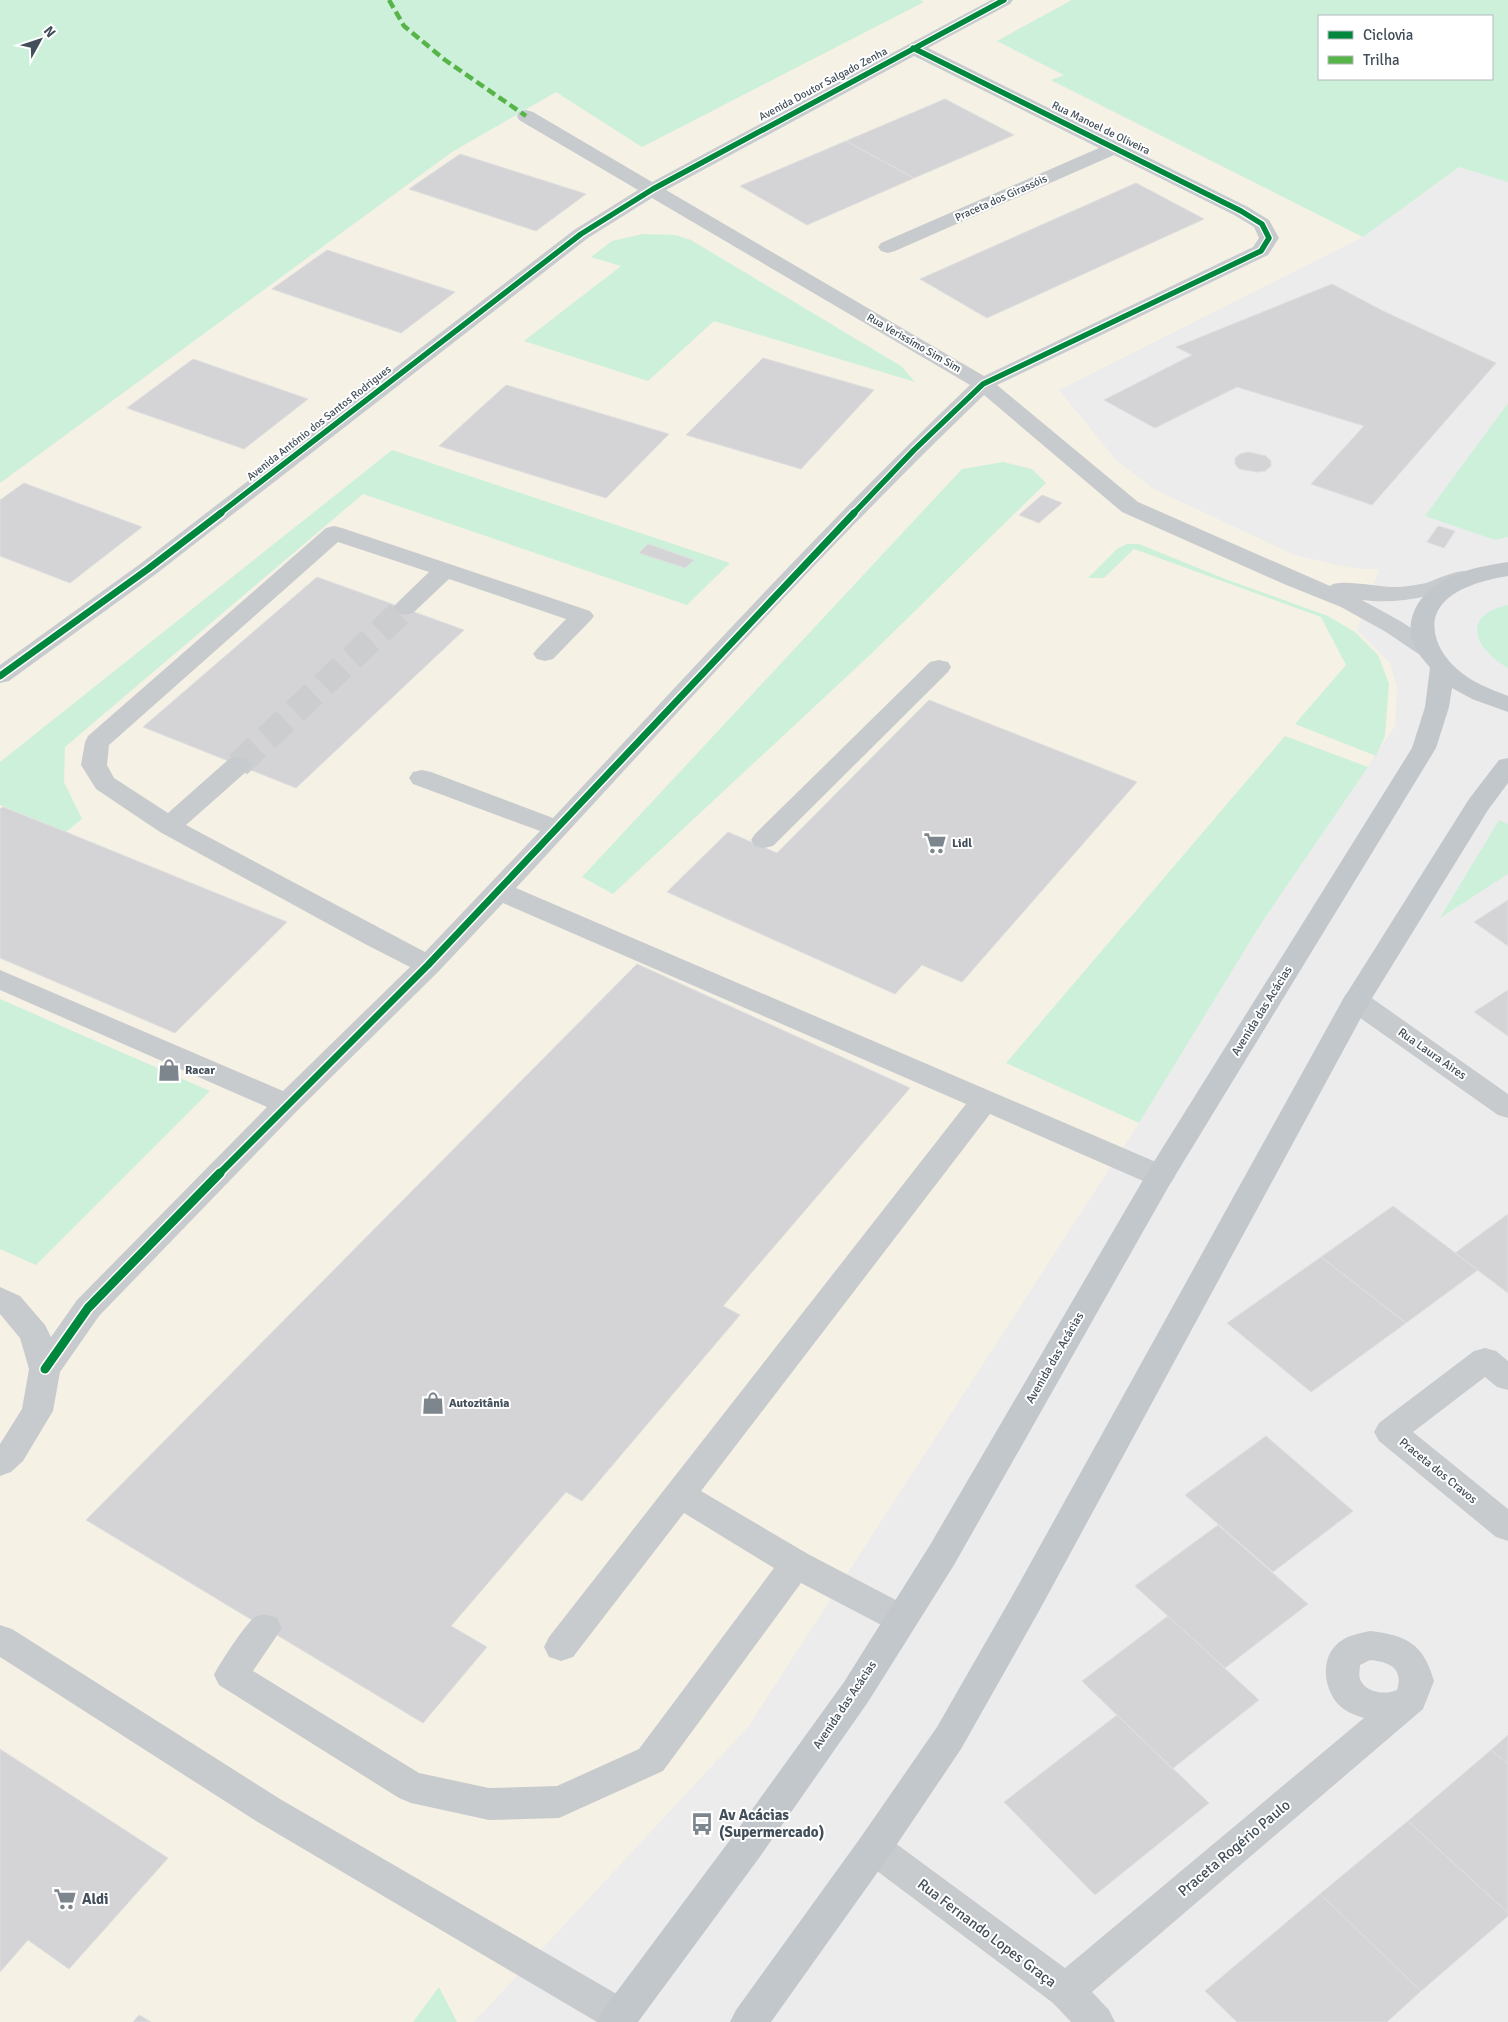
<svg xmlns="http://www.w3.org/2000/svg" width="1508" height="2022" font-family="Signika,sans-serif">
  <rect width="100%" height="100%" fill="#edecec"/>
  <!-- commercial -->
  <path fill="#f6f1e5" d="M920 0H1072L997 41 1065 75 1052 81 1363 237 1059 390 1116 460 1152 488 1294 555 1337 565 1361 569H1379L1357 630 1390 663 1397 688 1395 726 1262 922 1139 1123 748 1727 474 2022H0V483L452 152 556 92 642 147 923 2Z"/>
  <!-- green -->
  <path fill="#cdf0da" fill-rule="evenodd" d="M0 0H920L924 2 642 147 556 92 452 152 0 483Z
    M1072 0H1508V182L1459 167 1363 237 1051 80 1064 75 997 41ZM1319 16H1492V79H1319Z
    M643 234 675 235 691 240 901 366 915 382 714 321 648 381 524 341 621 266 591 257 612 241Z
    M1508 403V537L1495 540 1425 516Z
    M392 450 730 563 687 605 363 494 65 747 64 782 82 819 66 832 0 805V762Z
    M1003 462 1032 469 1046 483 871 654 613 894 582 877 962 469Z
    M1127 544H1139L1228 580 1328 616 1355 632 1378 655 1389 684 1385 736 1376 756 1295 724 1346 665 1321 617 1134 549 1104 578H1088L1118 548Z
    M1508 605V668C1474 649 1460 615 1508 605Z
    M1285 736 1368 767 1262 922 1139 1123 1006 1063Z
    M1499 820 1508 824V874L1440 918Z
    M0 999 210 1091 36 1265 0 1249Z
    M439 1987 457 2022H413Z"/>
  <!-- building -->
  <path fill="#d4d4d7" stroke="#dededf" d="M945 99 1014 135 914 178 846 141Z
    M846 141 914 178 807 225 740 186Z
    M460 154 586 194 536 231 409 189Z
    M1136 183 1204 219 987 318 920 279Z
    M327 250 455 292 401 333 272 289Z
    M1332 284 1383 311 1496 363 1372 505 1311 484 1364 426 1237 387 1155 428 1104 400 1192 355 1176 347Z
    M763 358 874 390 801 469 686 435Z
    M193 359 308 399 244 449 127 408Z
    M506 385 669 434 606 498 439 446Z
    M1248 452 1266 456 1271 461V466L1265 471 1257 472 1239 469 1235 464V458L1240 454Z
    M24 483 142 527 70 583 0 556V500Z
    M1042 495 1062 503 1039 523 1019 515Z
    M1438 526 1455 531 1444 548 1427 542Z
    M648 544 694 560 685 568 639 553Z
    M317 577 464 630 296 788 143 727Z
    M929 700 1137 782 962 982 922 965 895 994 667 892 728 832 777 853Z
    M3 807 66 832 287 922 175 1033 0 958V809Z
    M1508 900V946L1474 922Z
    M637 964 910 1088 723 1306 740 1315 582 1501 566 1492 451 1626 487 1647 423 1723 86 1520Z
    M1508 990V1036L1474 1012Z
    M1393 1206 1478 1270 1406 1323 1321 1257Z
    M1508 1214V1293L1455 1253Z
    M1321 1257 1406 1323 1311 1392 1227 1323Z
    M1266 1436 1353 1511 1273 1572 1185 1495Z
    M1218 1525 1308 1604 1225 1668 1135 1586Z
    M1168 1616 1259 1700 1172 1769 1082 1681Z
    M1117 1715 1209 1803 1095 1895 1004 1802Z
    M1508 1735V1764L1491 1750Z
    M0 1749 168 1858 69 1969 28 1940 0 1972Z
    M1491 1750 1508 1764V1913L1408 1821Z
    M1408 1821 1508 1913V1916L1421 1991 1320 1894Z
    M1320 1894 1421 1991 1387 2022H1237L1205 1991Z
    M139 2015 151 2022H133Z"/>
  <g fill="none" stroke-linecap="round" stroke-linejoin="round">
    <!-- minor-tunnel -->
    <path stroke="#cbcdcf" stroke-width="26" stroke-dasharray="26 13" stroke-linecap="butt" d="M238 765 405 608"/>
    <!-- minor -->
    <path fill="#c8cbce" fill-rule="evenodd" d="M991 0H1013L1010 4 928 48 1248 207 1269 220 1279 238 1268 255 997 385 1138 502 1330 586C1339 578 1380 588 1395 587 1405 587 1416 585 1426 583 1441 578 1458 568 1474 572L1478 577 1474 582C1437 595 1402 605 1362 600L1402 622 1436 645 1440 650 1436 655 1428 657 1420 655 1386 632 1341 607 1284 584 1122 512 984 395C820 552 670 722 516 888L1170 1168 1175 1176 1170 1184 1160 1187 1150 1184 990 1114 701 1491 808 1554 913 1609 918 1619 913 1629 901 1633 889 1629 801 1583 663 1771 559 1818 489 1820 411 1803 399 1798 219 1685 214 1675C219 1664 246 1623 255 1617 263 1613 269 1615 277 1618L282 1628 253 1671 419 1773 489 1788 557 1786 639 1749 774 1568 684 1513 573 1657 561 1661 549 1657 544 1647 549 1637 966 1104 503 903 438 972 297 1111 99 1316 60 1372 53 1411 23 1461 11 1472 0 1476V1444L22 1409 29 1369 20 1338 0 1314V1287L20 1296 45 1325 51 1337 77 1300 267 1107 0 990V970L283 1091 410 967 365 944 160 832 96 789 81 765 85 742 88 736 326 528 334 526 342 528 590 611 594 616 590 621 553 659 545 661 537 659 533 654 537 649 566 619 449 579 413 613 405 615 397 613 393 608 397 603 429 572 338 542 109 745 107 765 114 778 168 813 229 759 238 757 247 759 251 765 247 771 186 825 425 952 540 831 413 784 409 778 413 772 422 770 431 772 553 818C690 672 825 523 970 385L652 198 588 238 156 574 9 681 0 683V665L140 564 574 230 638 190 519 120 517 116 519 112 526 110 533 112 652 182ZM914 56 1099 148 881 243 878 247 881 251 888 253 895 251 1114 155 1234 215 1254 227 1259 238 1253 247 984 376 666 190Z
      M939 660 948 662 951 667 948 672 773 846 764 848 755 846 751 840 755 834 930 662Z
      M1356 992 1366 994 1508 1094V1118L1498 1115 1346 1008 1342 1001 1346 994Z
      M1485 1348 1496 1351 1508 1361V1390L1497 1387 1485 1377 1413 1432 1508 1509V1541L1496 1537 1379 1441 1374 1432 1379 1423 1474 1351Z
      M0 1625 12 1629 280 1799 634 2004 640 2016 637 2022H597L256 1821 0 1657Z
      M1370 1631C1406 1635 1424 1644 1434 1681L1423 1709 1092 1992 1109 2010 1115 2022H1071L1053 2003 861 1859 856 1848 861 1837 874 1832 887 1837 1065 1968 1364 1718C1354 1715 1344 1711 1337 1703 1322 1685 1320 1652 1344 1639 1351 1635 1361 1633 1370 1631ZM1370 1660C1389 1662 1404 1668 1397 1690 1386 1695 1367 1693 1361 1681 1358 1676 1360 1670 1360 1665Z"/>
    <!-- major -->
    <path fill="#c2c7cc" fill-rule="evenodd" d="M1508 562V576C1477 581 1425 595 1436 637 1439 649 1447 660 1457 669 1471 682 1490 689 1508 696V712L1472 699 1452 688 1449 707 1436 748 1170 1184 954 1565 868 1702 759 1858 638 2022H597L603 2010 733 1836 844 1682 930 1545 1150 1168 1412 748 1425 707 1430 668C1425 661 1418 654 1414 646 1408 631 1410 616 1419 602 1439 574 1475 567 1508 562Z
      M1508 758V783L1488 810 1369 1003 1039 1611 961 1749 887 1859 771 2022H730L736 2010 861 1837 937 1727 1015 1591 1342 1001 1469 799 1499 760Z"/>
    <!-- quiet -->
    <path stroke="#57b448" stroke-width="4.5" stroke-dasharray="9 4.5" stroke-linecap="butt" d="M389 0 404 26 445 60 526 116"/>
    <defs>
      <path id="cycleway-far2" d="M219 514 581 234 653 189 1004 0
        M853 514 914 450 983 384 1261 251 1269 238 1262 224 1241 211 913 48"/>
      <path id="cycleway-far1" d="M0 676 148 569 221 513
        M219 1174 428 965 854 513"/>
      <path id="cycleway" d="M45 1369 88 1308 220 1173"/>
    </defs>
    <!-- cycleway-far2 casing -->
    <use href="#cycleway-far2" stroke="#fff" stroke-width="8"/>
    <!-- cycleway-far1 casing -->
    <use href="#cycleway-far1" stroke="#fff" stroke-width="10"/>
    <!-- cycleway casing -->
    <use href="#cycleway" stroke="#fff" stroke-width="12"/>
    <!-- cycleway-far2 -->
    <use href="#cycleway-far2" stroke="#00873e" stroke-width="5.5"/>
    <!-- cycleway-far1 -->
    <use href="#cycleway-far1" stroke="#00873e" stroke-width="7"/>
    <!-- cycleway -->
    <use href="#cycleway" stroke="#00873e" stroke-width="9"/>
  </g>
  <!-- icons -->
  <defs>
    <symbol id="supermarket-bare" viewBox="-9 -9 18 18"><path d="M-6-5.5h2.5l.6 2H6L4.5 2H-2.5L-4.4-4H-6ZM-1.5 3.2a1.3 1.3 0 1 0 .1 0ZM3 3.2a1.3 1.3 0 1 0 .1 0Z" fill="#7e868d" stroke="#fff" stroke-width="2.5" paint-order="stroke"/></symbol>
    <symbol id="shop-bare" viewBox="-9 -9 18 18"><path d="M-5-2.5h2.3a2.7 3.5 0 0 1 5.4 0H5L5.5 6h-11ZM-1.5-2.5h3a1.5 2.3 0 0 0-3 0Z" fill="#7e868d" stroke="#fff" stroke-width="2.5" paint-order="stroke"/></symbol>
    <symbol id="bus-bare" viewBox="-9 -9 18 18"><path d="M-5-6H5V4H4V6H2V4H-2V6H-4V4H-5ZM-3.5-4V0h7V-4ZM-3.5 1.2v1.5H-2V1.2ZM2 1.2v1.5H3.5V1.2Z" fill="#7e868d" stroke="#fff" stroke-width="2.5" paint-order="stroke"/></symbol>
  </defs>
  <g fill-rule="evenodd">
    <use href="#supermarket-bare" x="919" y="827" width="32" height="32"/>
    <use href="#shop-bare" x="153" y="1054" width="32" height="32"/>
    <use href="#shop-bare" x="417" y="1387" width="32" height="32"/>
    <use href="#bus-bare" x="686" y="1808" width="32" height="32"/>
    <use href="#supermarket-bare" x="49" y="1883" width="32" height="32"/>
  </g>
  <g text-anchor="middle" dominant-baseline="central" stroke-width="4" stroke-linejoin="round" paint-order="stroke">
    <!-- far-street labels -->
    <g font-size="11" fill="#424f5a" stroke="#fff">
      <text transform="translate(823 84) rotate(-28)">Avenida Doutor Salgado Zenha</text>
      <text transform="translate(1101 128) rotate(26)">Rua Manoel de Oliveira</text>
      <text transform="translate(1001 198) rotate(-24)">Praceta dos Girassóis</text>
      <text transform="translate(914 343) rotate(30)">Rua Verissímo Sim Sim</text>
      <text transform="translate(319 423) rotate(-38)">Avenida António dos Santos Rodrigues</text>
    </g>
    <!-- poi labels -->
    <g font-size="12" font-weight="bold" fill="#424f5a" stroke="#fff" text-anchor="start">
      <text x="952" y="843">Lidl</text>
      <text x="185" y="1070">Racar</text>
      <text x="449" y="1403">Autozitânia</text>
    </g>
    <!-- street labels -->
    <g font-size="12" fill="#424f5a" stroke="#fff">
      <text transform="translate(1262 1011) rotate(-58)">Avenida das Acácias</text>
      <text transform="translate(1432 1054) rotate(35)">Rua Laura Aires</text>
      <text transform="translate(1055 1358) rotate(-60)">Avenida das Acácias</text>
      <text transform="translate(1438 1471) rotate(39)">Praceta dos Cravos</text>
      <text transform="translate(845 1705) rotate(-56)">Avenida das Acácias</text>
    </g>
    <!-- near-poi labels -->
    <g font-size="15" font-weight="bold" fill="#424f5a" stroke="#fff" text-anchor="start">
      <text x="719" y="1815">Av Acácias<tspan x="719" dy="17">(Supermercado)</tspan></text>
      <text x="82" y="1899">Aldi</text>
    </g>
    <!-- near-street labels -->
    <g font-size="15" fill="#424f5a" stroke="#fff">
      <text transform="translate(1234 1848) rotate(-40)">Praceta Rogério Paulo</text>
      <text transform="translate(987 1933) rotate(37)">Rua Fernando Lopes Graça</text>
    </g>
  </g>
  <!-- legend -->
  <rect x="1318" y="15" width="175" height="65" fill="#ffffff" stroke="#b3b9bd"/>
  <rect x="1328" y="31" width="25" height="8" fill="#00873e" stroke="#b3b9bd"/>
  <text x="1363" y="40" font-size="15" fill="#424f5a">Ciclovia</text>
  <rect x="1328" y="56" width="25" height="8" fill="#57b448" stroke="#b3b9bd"/>
  <text x="1363" y="65" font-size="15" fill="#424f5a">Trilha</text>
  <!-- north arrow -->
  <g transform="translate(40 40) rotate(50)" stroke="#ffffff" stroke-width="4" paint-order="stroke">
  <path d="M0-4L9 19L0 12L-9 19Z" fill="#424f5a"/>
  <text y="-8" font-size="14" font-weight="bold" text-anchor="middle" fill="#424f5a">N</text>
  </g>
</svg>
